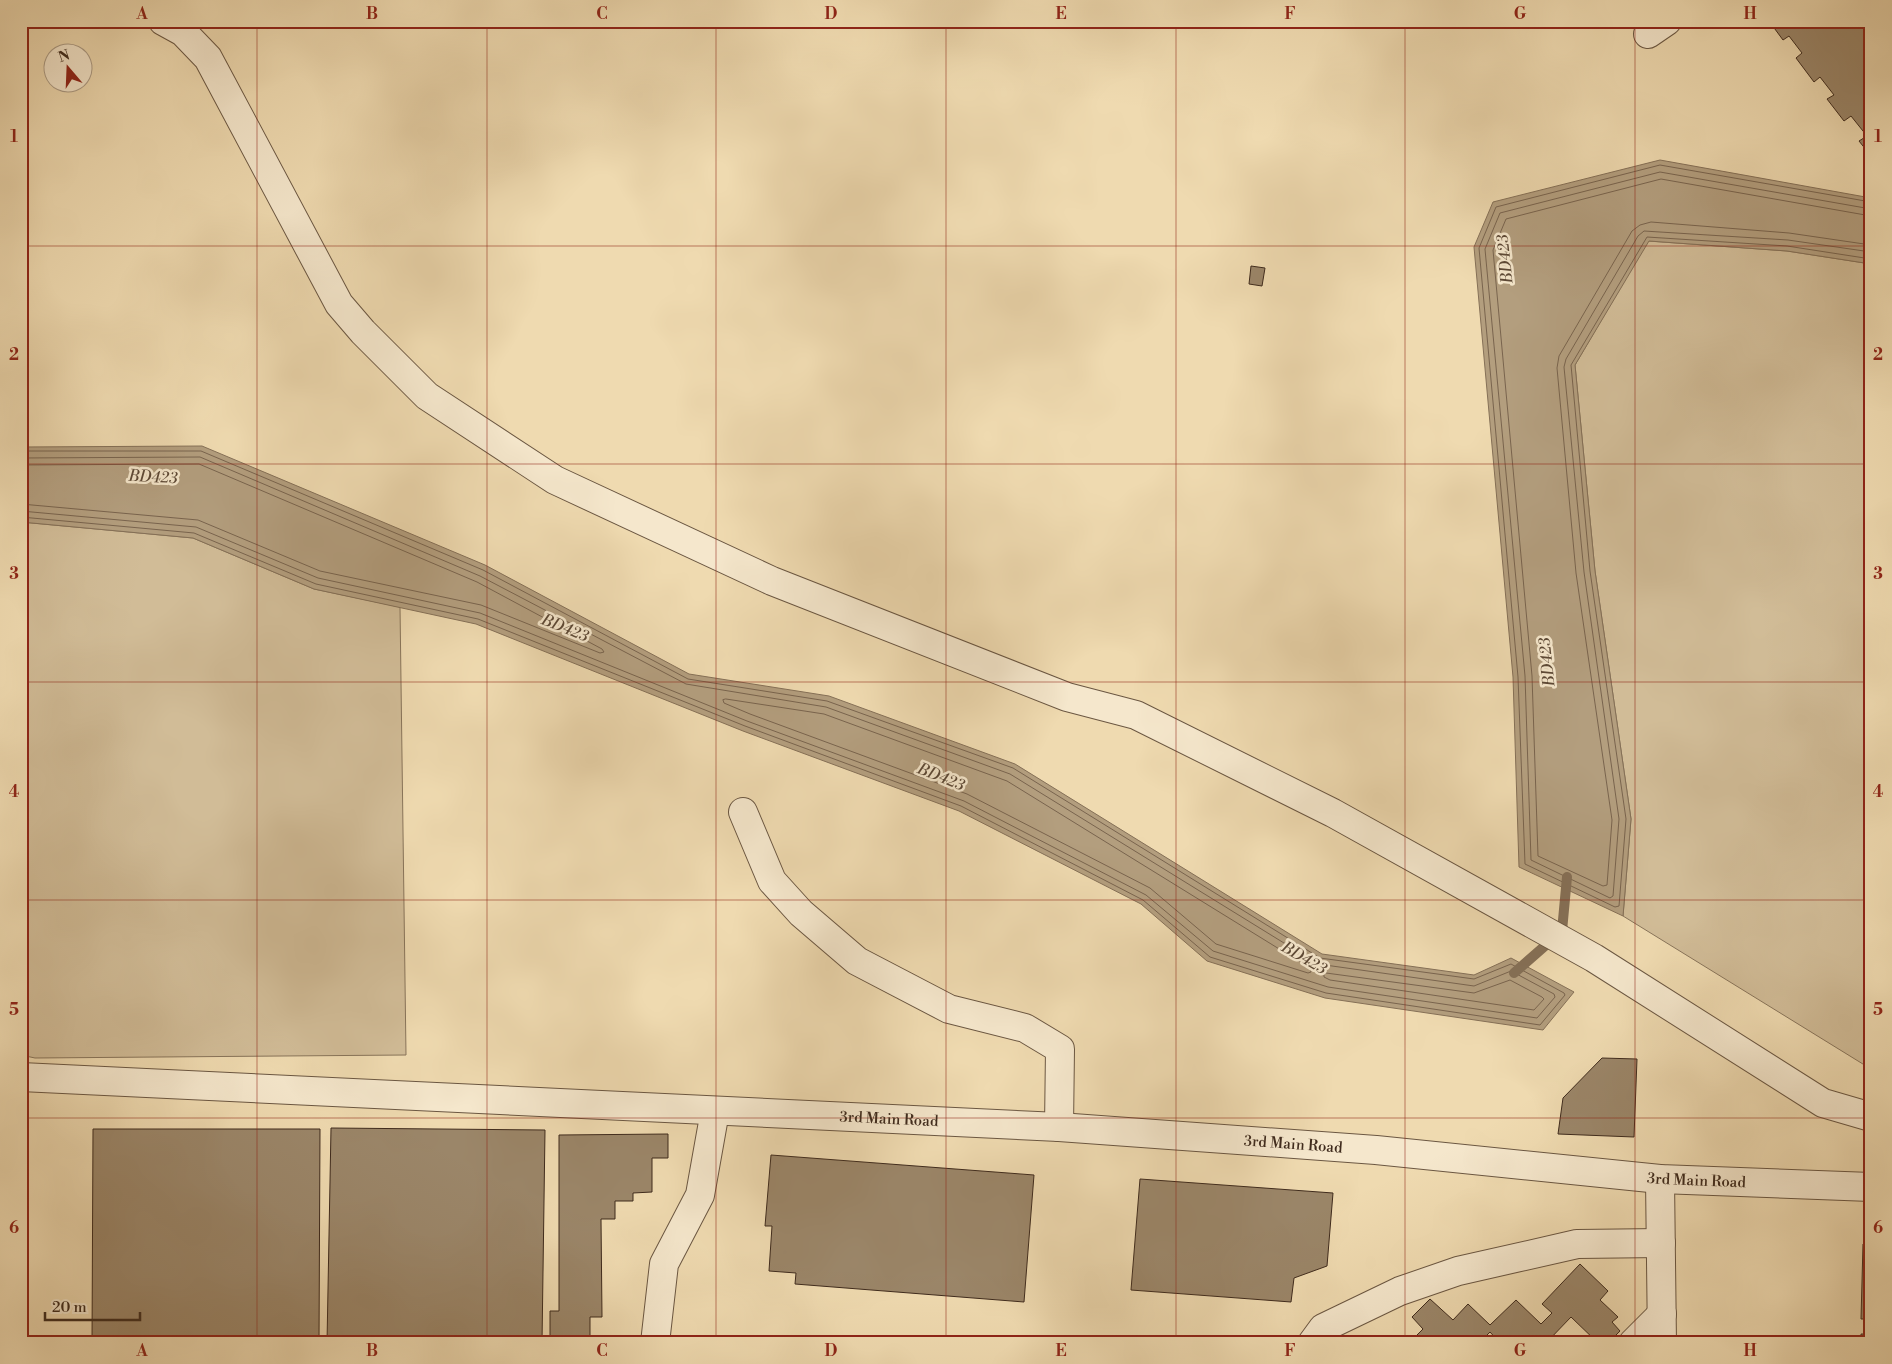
<svg xmlns="http://www.w3.org/2000/svg" width="1892" height="1364" font-family="'Libre Bodoni',serif">
  <rect width="100%" height="100%" fill="#efdab0"/>
  <filter id="stains"><feTurbulence type="fractalNoise" baseFrequency=".004" numOctaves="4"/><feColorMatrix values="0 0 0 0 .2 0 0 0 0 .09 0 0 0 0 .02 0 0 0 .5 -.17"/></filter>
  <radialGradient id="worn" r=".72"><stop offset=".6" stop-color="#630" stop-opacity="0"/><stop offset="1" stop-color="#630" stop-opacity=".3"/></radialGradient>
  <!-- green -->
  <path fill="#d1bc97" stroke="#88745a" d="M1648 241 1787 251 1871 264V1069L1623 916 1631 819 1595 571 1575 365Z
    M21 522 193 538 314 589 400 607 406 1055 35 1058 21 1055Z"/>
  <!-- water -->
  <path fill="#b39e7e" stroke="#857057" d="M1660 160 1871 198V264L1787 251 1649 241 1575 365 1595 571 1631 819 1623 916 1519 867 1513 677 1474 247 1493 202Z
    M202 446 485 565 689 674 829 696 1015 764 1322 954 1474 975 1511 958 1574 992 1543 1030 1325 998 1207 961 1141 904 959 811 743 731 476 624 314 589 193 538 21 522V447Z"/>
  <g fill="none" stroke-linecap="round" stroke-linejoin="round">
    <!-- shore -->
    <path stroke="#79644e" stroke-width="1" d="M1871 202 1660 165 1496 207 1479 248 1518 677 1525 864 1615 907 1619 906 1626 819 1590 571 1571 365 1647 237 1787 246 1871 259
      M1871 209 1660 172 1500 213 1485 249 1525 676 1531 860 1610 898 1613 896 1619 819 1584 572 1564 367 1566 359 1638 236 1644 231 1788 240 1871 252
      M1871 216 1661 179 1506 219 1493 250 1532 676 1538 856 1603 886 1607 885 1612 820 1576 573 1557 368 1559 356 1632 231 1640 225 1651 222 1789 233 1871 245
      M21 451H201L483 570 688 679 827 701 1013 768 1320 958 1474 979 1511 964 1564 993 1565 995 1540 1025 1326 993 1210 957 1143 900 961 806 745 726 478 619 316 584 194 533 21 517
      M21 458 200 457 480 576 686 684 826 707 1010 774 1318 964 1474 986 1511 971 1554 994 1555 997 1537 1018 1328 987 1213 951 1146 895 964 801 747 721 480 613 318 578 196 527 21 511
      M21 465 199 464 477 582 602 649 604 652 600 653 481 605 320 571 198 520 21 504
      M726 699 824 714 1007 781 1310 968 1311 972 1308 973 1216 944 1150 888 967 794 750 714 724 703 723 700Z
      M1326 973 1474 993 1510 980 1542 997 1544 999 1534 1010 1330 980 1324 977V975Z"/>
    <!-- stream -->
    <path stroke="#857057" stroke-width="10" d="M1514 973 1562 931 1567 877"/>
  </g>
  <!-- building -->
  <path fill="#9b8669" stroke="#3f2b1d" d="M1769 21H1871V156L1859 141 1867 136 1851 116 1844 121 1827 99 1834 95 1820 77 1814 82 1796 58 1802 53 1789 36 1783 40Z
    M1251 266 1265 268 1262 286 1249 284Z
    M1602 1058 1637 1059 1634 1137 1558 1134 1563 1098Z
    M331 1128 545 1130 542 1343H327Z
    M93 1129H320L319 1343H92Z
    M668 1134V1158H652V1192L633 1193V1201H615V1219H601L602 1317H590V1343H550V1311H559V1135Z
    M771 1155 1034 1175 1024 1302 795 1284 796 1273 769 1271 772 1226H765Z
    M1140 1179 1333 1193 1327 1266 1294 1278 1291 1302 1131 1290Z
    M1863 1244H1871V1319H1861Z
    M1580 1264 1608 1291 1600 1300 1618 1317 1612 1322 1620 1331 1608 1343H1598L1571 1317 1546 1343H1500L1490 1332 1479 1343H1425L1417 1335 1423 1329 1412 1317 1430 1299 1453 1320 1468 1304 1490 1325 1516 1300 1541 1324 1552 1313 1542 1304Z
    M1861 1334H1871V1343H1861Z"/>
  <g fill="none" stroke-linecap="round" stroke-linejoin="round">
    <defs>
      <g id="minor">
        <path d="M163 21 183 32 208 58 339 304 363 332 427 396 555 480 772 581 1067 697 1136 715 1333 813 1594 958 1823 1103 1871 1117"/>
        <path d="M1648 34 1667 21"/>
        <path d="M743 812 772 881 801 913 857 961 949 1009 1025 1028 1060 1049 1059 1127"/>
        <path id="s1" d="M21 1077 1059 1127 1376 1150 1660 1179 1871 1187"/>
        <path d="M1660 1179 1662 1343"/>
        <path d="M655 1343 664 1264 700 1195 715 1111"/>
        <path d="M1312 1343 1323 1328 1400 1291 1458 1271 1577 1244 1661 1243"/>
        <path d="M1633 1343 1662 1314"/>
      </g>
    </defs>
    <!-- minor casing -->
    <use href="#minor" stroke="#6b5742" stroke-width="30"/>
    <!-- minor -->
    <use href="#minor" stroke="#f5e7cc" stroke-width="28"/>
  </g>
  <!-- grid -->
  <path fill="none" stroke="#8f2418" stroke-width="1" stroke-opacity="0.55" d="M257 21V1343M487 21V1343M716 21V1343M946 21V1343M1176 21V1343M1405 21V1343M1635 21V1343M21 246H1871M21 464H1871M21 682H1871M21 900H1871M21 1118H1871"/>
  <g text-anchor="middle" dominant-baseline="central" stroke-width="5" stroke-linejoin="round" paint-order="stroke">
    <!-- street labels -->
    <g font-size="15" fill="#3f2b1d" stroke="#f5e7cc">
      <text stroke="none"><textPath href="#s1" startOffset="869">3rd Main Road</textPath></text>
      <text stroke="none"><textPath href="#s1" startOffset="1274">3rd Main Road</textPath></text>
      <text stroke="none"><textPath href="#s1" startOffset="1679">3rd Main Road</textPath></text>
    </g>
    <!-- water labels -->
    <g font-size="16" font-style="italic" fill="#5c4835" stroke="#f5e7cc">
      <text transform="translate(1505 259) rotate(-96)">BD423</text>
      <text transform="translate(153 477) rotate(3)">BD423</text>
      <text transform="translate(565 628) rotate(22)">BD423</text>
      <text transform="translate(1547 662) rotate(-96)">BD423</text>
      <text transform="translate(941 777) rotate(22)">BD423</text>
      <text transform="translate(1304 958) rotate(30)">BD423</text>
    </g>
  </g>
  <!-- margin -->
  <rect width="1892" height="1364" fill="none" stroke="#efdab0" stroke-width="55"/>
  <!-- north arrow -->
  <g transform="translate(68 68) rotate(341)"><circle r="24" fill="#f5e7cc" stroke="#ac9c86"/>
  <path d="M0-4L9 19L0 12L-9 19Z" fill="#8f2418"/>
  <text y="-8" font-size="14" font-weight="bold" text-anchor="middle" fill="#3f2b1d">N</text>
  </g>
  <!-- scale -->
  <path d="M45 1312v8h95v-8" fill="none" stroke="#3f2b1d" stroke-width="2.5"/>
  <text x="52" y="1312" font-size="15" fill="#3f2b1d" stroke="#f5e7cc" stroke-width="4" paint-order="stroke">20 m</text>
  <rect x="28" y="28" width="1836" height="1308" fill="none" stroke="#8f2418" stroke-width="2"/>
  <g font-size="16" text-anchor="middle" font-weight="bold" fill="#8f2418">
    <text x="142" y="19">A</text>
    <text x="372" y="19">B</text>
    <text x="602" y="19">C</text>
    <text x="831" y="19">D</text>
    <text x="1061" y="19">E</text>
    <text x="1290" y="19">F</text>
    <text x="1520" y="19">G</text>
    <text x="1750" y="19">H</text>
    <text x="14" y="142">1</text>
    <text x="1878" y="142">1</text>
    <text x="14" y="360">2</text>
    <text x="1878" y="360">2</text>
    <text x="14" y="579">3</text>
    <text x="1878" y="579">3</text>
    <text x="14" y="797">4</text>
    <text x="1878" y="797">4</text>
    <text x="14" y="1015">5</text>
    <text x="1878" y="1015">5</text>
    <text x="14" y="1233">6</text>
    <text x="1878" y="1233">6</text>
    <text x="142" y="1356">A</text>
    <text x="372" y="1356">B</text>
    <text x="602" y="1356">C</text>
    <text x="831" y="1356">D</text>
    <text x="1061" y="1356">E</text>
    <text x="1290" y="1356">F</text>
    <text x="1520" y="1356">G</text>
    <text x="1750" y="1356">H</text>
  </g>
  <rect width="100%" height="100%" filter="url(#stains)"/>
  <rect width="100%" height="100%" fill="url(#worn)"/>
</svg>
